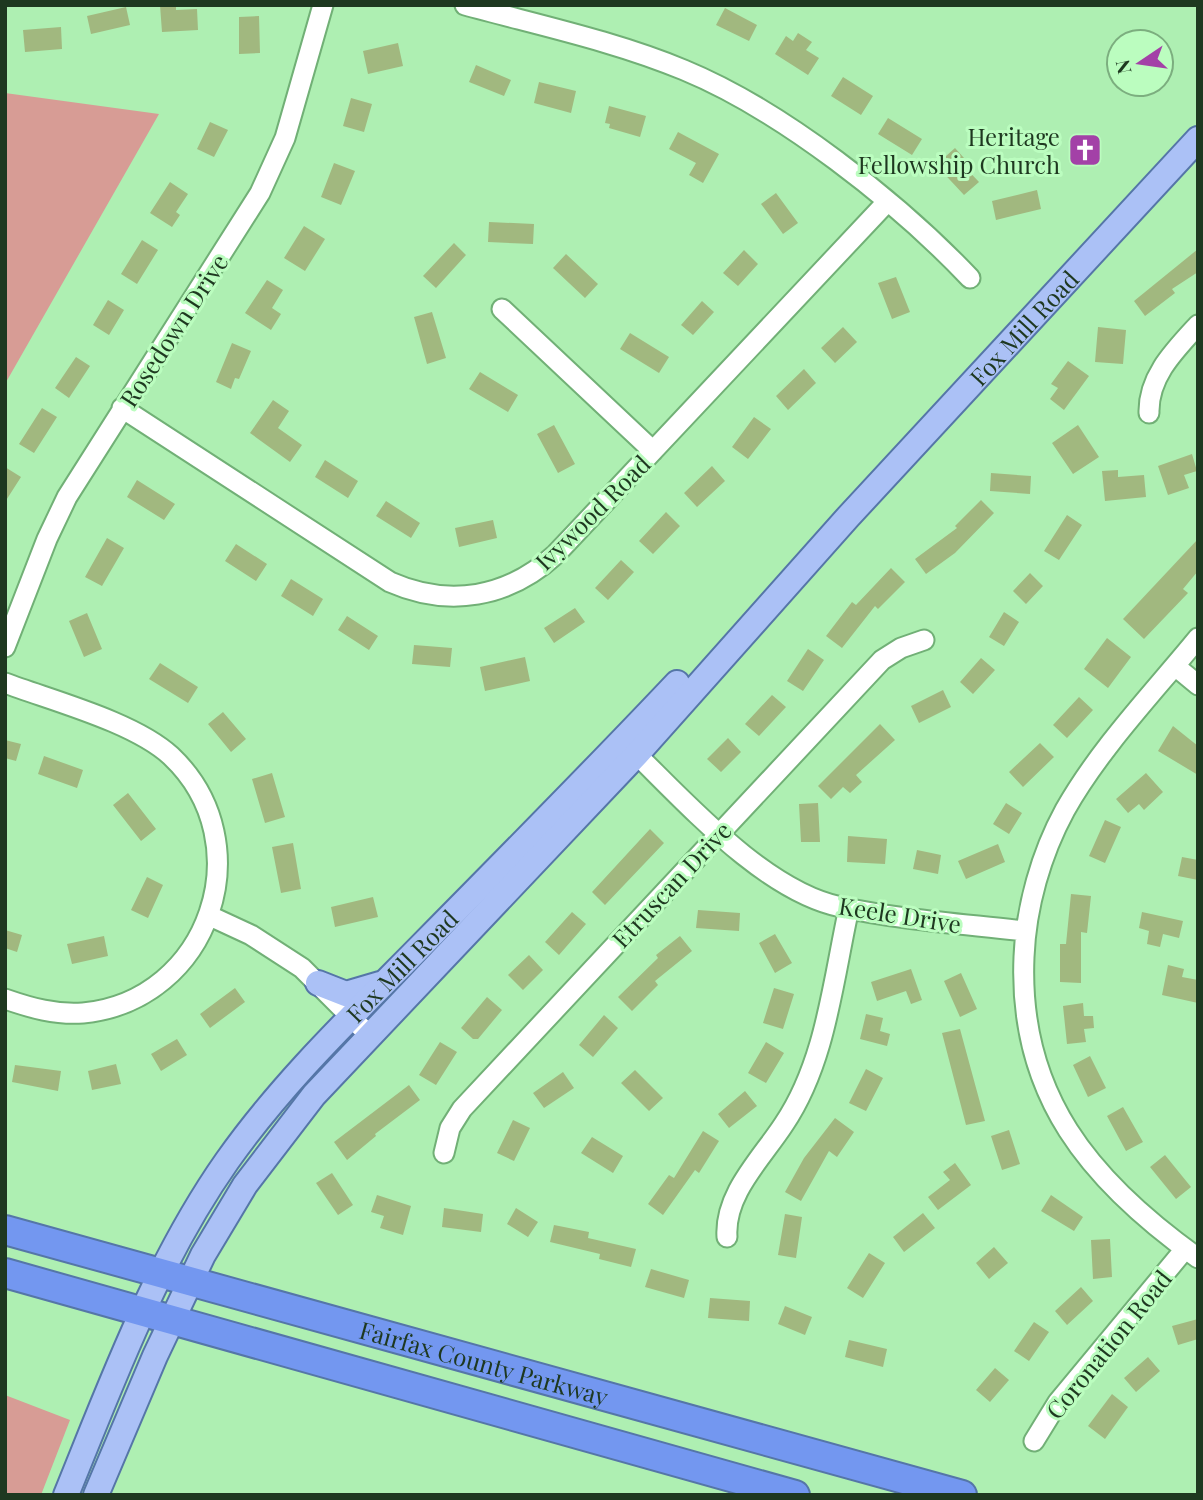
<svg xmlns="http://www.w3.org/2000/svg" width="1203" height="1500" font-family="'Playfair Display',serif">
  <rect width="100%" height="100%" fill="#aeefb2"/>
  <!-- green -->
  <path fill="#d79c95" d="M5 93 159 114 5 384Z
    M5 1395 70 1420 41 1495H5Z"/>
  <!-- building -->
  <path fill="#a1b87f" d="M160 5H176V10L197 9 198 30 162 32Z
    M126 7 130 25 91 34 87 16Z
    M725 8 757 25 749 41 716 25Z
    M259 16 260 53 239 54V17Z
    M61 27 62 49 25 52 23 30Z
    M798 33 812 42 806 50 819 58 808 75 775 54 786 36 793 41Z
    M398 43 403 66 368 74 363 51Z
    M476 65 511 80 504 96 469 82Z
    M843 77 873 96 861 115 831 96Z
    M539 82 576 91 571 113 534 103Z
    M351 98 372 104 364 132 343 126Z
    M609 106 646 116 640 137 609 128 610 124 605 123Z
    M888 118 922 139 912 155 878 134Z
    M210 122 228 130 214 157 197 149Z
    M678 132 719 154 703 183 689 175 696 163 669 149Z
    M955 148 964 158 960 162 979 182 964 195 936 165Z
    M334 163 355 171 341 205 321 197Z
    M170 182 188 194 176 212 180 215 172 227 150 213Z
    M1037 190 1041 209 996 220 992 201Z
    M776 193 798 223 783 234 761 204Z
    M489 222 534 224 533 244 488 242Z
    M304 226 325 239 305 271 284 258Z
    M142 240 158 250 137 284 121 274Z
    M454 243 466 255 436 288 423 276Z
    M1198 249V272L1172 289 1175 293 1145 316 1134 301Z
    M744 250 758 264 738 286 723 273Z
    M566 254 598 284 585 298 553 268Z
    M896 277 910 312 892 319 878 283Z
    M267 280 283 290 272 308 281 314 271 330 245 313Z
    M108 300 124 310 109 335 93 325Z
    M702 301 714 312 693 335 681 325Z
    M432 312 446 358 427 364 414 317Z
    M843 327 857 342 835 363 821 348Z
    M1098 327 1126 330 1123 364 1095 362Z
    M630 333 669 357 659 373 620 349Z
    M232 343 251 351 239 379 235 378 231 389 216 382Z
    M76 357 90 366 69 398 55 388Z
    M1068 361 1089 376 1064 410 1050 399 1058 388 1051 384Z
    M804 369 816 383 788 410 776 396Z
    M480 372 518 395 508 412 469 389Z
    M273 400 289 411 278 428 302 445 290 462 250 433Z
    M42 408 57 417 34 453 19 444Z
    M754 417 771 429 748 459 732 447Z
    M554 425 575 464 558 473 537 434Z
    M1078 425 1099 457 1073 474 1052 443Z
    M1192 454 1197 471 1184 475 1189 488 1168 495 1158 466Z
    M325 460 358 481 348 498 315 477Z
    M712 466 725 481 697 507 684 493Z
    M5 467 21 477 5 502Z
    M1118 470V477L1144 475 1146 497 1105 501 1102 471Z
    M991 473 1031 476 1030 494 990 491Z
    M137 480 175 504 164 520 127 497Z
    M981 500 994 513 955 553 926 574 915 559 957 528 955 526Z
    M386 501 420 523 411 538 376 516Z
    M666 512 680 526 653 554 639 541Z
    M1067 515 1082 525 1059 560 1044 551Z
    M493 520 497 538 459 547 455 528Z
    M107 538 124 548 102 586 85 577Z
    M1198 539V571L1183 589 1188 593 1144 639 1123 619Z
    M236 544 267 564 256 581 225 561Z
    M621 560 634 572 608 600 595 588Z
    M891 568 905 582 878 609 875 606 842 648 826 636 852 602 856 605Z
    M1030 573 1043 586 1026 604 1013 591Z
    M291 579 323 599 313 616 281 596Z
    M575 608 585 622 554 643 544 628Z
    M1004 612 1019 622 1004 646 989 637Z
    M87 613 102 649 84 657 69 621Z
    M347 616 378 636 369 650 338 630Z
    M1107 638 1131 657 1108 688 1084 669Z
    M414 645 452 648 450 667 412 664Z
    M808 649 824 660 803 691 787 681Z
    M525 657 530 681 485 691 480 667Z
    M981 658 995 670 973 694 960 682Z
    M160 663 198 687 188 703 149 679Z
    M943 690 951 707 919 723 911 706Z
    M772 695 786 707 759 736 745 724Z
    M1079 697 1093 710 1067 738 1053 725Z
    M223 712 246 739 231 752 208 724Z
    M880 724 895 740 856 775 862 782 850 793 843 787 831 799 818 786Z
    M1173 726 1198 746V775L1158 751Z
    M728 738 741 752 721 772 707 759Z
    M5 740 21 744 16 761 5 758Z
    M1040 743 1054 757 1023 787 1009 772Z
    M44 756 83 770 77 788 38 774Z
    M272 773 285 817 265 823 252 779Z
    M1146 773 1163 792 1144 810 1139 804 1128 813 1116 799Z
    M128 793 156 829 141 841 113 805Z
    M818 803 820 842H801L799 804Z
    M1006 803 1022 813 1009 834 993 824Z
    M1105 820 1121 827 1105 863 1089 856Z
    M650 829 664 843 605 905 592 892Z
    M848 836 887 839 885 864 847 862Z
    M293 843 301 889 281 893 272 847Z
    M998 844 1005 862 966 879 958 861Z
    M917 850 941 855 938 874 913 869Z
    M1182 857 1198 860V880L1178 876Z
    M147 877 163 885 148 918 131 910Z
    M1071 894 1091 896 1087 933 1081 932V983L1060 982V944H1066Z
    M373 897 378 917 335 927 331 907Z
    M698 910 740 913 739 931 696 928Z
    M572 912 586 924 559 955 545 942Z
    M1142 912 1183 921 1179 938 1163 934 1160 947 1147 944 1149 931 1139 928Z
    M5 930 22 935 17 952 5 948Z
    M775 934 792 963 775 973 759 943Z
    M104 936 108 956 72 964 67 944Z
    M680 936 692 951 655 981 658 985 632 1011 618 997 658 958 656 955Z
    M529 955 543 970 523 990 508 975Z
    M1168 965 1184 969 1182 977 1198 980V1003L1162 995Z
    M911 969 922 1000 911 1004 906 991 877 1001 871 982Z
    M961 973 977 1009 960 1017 944 981Z
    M235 988 245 1002 210 1028 200 1014Z
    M774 988 794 994 783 1029 763 1023Z
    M487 997 502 1010 478 1039H473L461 1028Z
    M1083 1003 1084 1016H1093L1094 1028 1084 1029 1086 1042 1067 1044 1063 1006Z
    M866 1014 883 1018 880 1031 890 1034 887 1046 860 1039Z
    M604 1015 618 1028 593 1057 579 1045Z
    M960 1029 985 1121 966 1125 942 1033Z
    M177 1039 187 1055 161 1071 151 1054Z
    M440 1042 457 1052 436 1085 419 1075Z
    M766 1042 784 1053 766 1083 748 1073Z
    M1090 1056 1106 1088 1088 1097 1073 1065Z
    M116 1064 121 1084 92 1090 88 1071Z
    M15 1065 61 1071 58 1091 12 1082Z
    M866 1069 883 1078 866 1111 849 1103Z
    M635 1070 663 1098 649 1111 621 1083Z
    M563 1072 574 1088 544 1108 533 1093Z
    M409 1085 420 1100 375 1134 376 1136 347 1160 334 1142Z
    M745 1091 757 1106 729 1128 718 1114Z
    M1123 1107 1143 1142 1126 1151 1107 1116Z
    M835 1118 854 1132 837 1157 829 1151 801 1201 785 1192 804 1158Z
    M513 1120 530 1128 514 1161 497 1153Z
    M1009 1130 1020 1164 1002 1170 991 1136Z
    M703 1131 719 1141 699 1173 695 1170 663 1215 648 1204 669 1175 674 1178Z
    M592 1137 623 1156 613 1173 581 1153Z
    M1165 1155 1191 1187 1176 1199 1150 1167Z
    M955 1163 971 1185 938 1210 928 1197 950 1180 943 1172Z
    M332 1173 353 1205 338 1215 316 1183Z
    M377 1195 411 1206 403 1235 380 1228 384 1216 371 1212Z
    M1051 1195 1083 1217 1074 1231 1041 1211Z
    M444 1208 483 1214 481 1232 442 1227Z
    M516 1208 538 1222 528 1237 507 1224Z
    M923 1213 935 1228 904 1252 893 1237Z
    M785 1214 802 1217 796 1258 778 1255Z
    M554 1225 589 1232 588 1238 636 1249 631 1267 599 1259 600 1254 550 1242Z
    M1110 1239 1112 1277 1093 1279 1091 1240Z
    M994 1247 1008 1263 989 1279 976 1263Z
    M869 1253 885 1263 863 1298 847 1288Z
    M651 1269 689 1280 684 1298 645 1287Z
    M1081 1287 1093 1301 1067 1325 1055 1311Z
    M710 1298 750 1301 749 1321 708 1318Z
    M785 1306 812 1317 805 1335 778 1324Z
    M1198 1319V1339L1178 1345 1172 1326Z
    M1034 1322 1049 1332 1029 1361 1014 1351Z
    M849 1340 887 1349 883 1367 845 1357Z
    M1148 1357 1160 1371 1136 1392 1124 1378Z
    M995 1368 1009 1380 990 1402 976 1390Z
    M1112 1394 1128 1407 1105 1439 1088 1426Z"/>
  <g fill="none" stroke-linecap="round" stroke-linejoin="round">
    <defs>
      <path id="minor" d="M465 5C538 25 614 41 684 70 781 110 898 202 970 278
        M502 309 653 451
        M122 408 390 582C449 608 508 598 556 554L887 202
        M1149 413C1148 377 1174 351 1198 325
        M1198 638C1153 693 1100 748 1065 810 1041 854 1026 907 1024 957 1018 1095 1090 1181 1198 1258
        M5 647 47 539 67 497 260 193 285 138 323 5
        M1175 666 1198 685
        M5 683C53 701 134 722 171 756 263 843 210 1001 83 1013 56 1015 31 1008 5 999
        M627 745C683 799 763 891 841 907 901 920 964 924 1025 931
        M210 916 251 935 302 968 371 1037
        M444 1153 450 1128 462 1109 882 660 901 648 924 640
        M727 1237C724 1194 762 1158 784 1124 826 1062 833 980 849 908
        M1034 1441 1058 1402 1185 1249"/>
      <g id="major">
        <path d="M318 983 346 994 380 984"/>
        <path id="s1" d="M66 1495C112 1382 156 1262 227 1161 282 1083 351 1017 418 949 505 861 592 773 677 683"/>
        <path id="s2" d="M96 1495 155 1356 203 1255 245 1185 314 1095 637 754 848 517 1198 139"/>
      </g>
      <g id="highway">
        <path id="s3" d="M5 1230 962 1495"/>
        <path d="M5 1273 795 1495"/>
      </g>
    </defs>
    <!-- minor casing -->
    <use href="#minor" stroke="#71b076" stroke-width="23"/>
    <!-- major casing -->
    <use href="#major" stroke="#5576a7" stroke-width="28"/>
    <!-- highway casing -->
    <use href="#highway" stroke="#5576a7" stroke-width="32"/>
    <!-- minor -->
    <use href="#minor" stroke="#fff" stroke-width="19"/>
    <!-- major -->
    <use href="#major" stroke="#abc1f6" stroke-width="24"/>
    <!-- highway -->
    <use href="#highway" stroke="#7397f0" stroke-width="28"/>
  </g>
  <!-- icons -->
  <defs>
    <symbol id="church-square" viewBox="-11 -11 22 22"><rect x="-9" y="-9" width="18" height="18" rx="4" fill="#a341a7" stroke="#bbfdbf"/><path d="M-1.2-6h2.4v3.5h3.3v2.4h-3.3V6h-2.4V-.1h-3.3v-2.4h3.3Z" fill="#fff"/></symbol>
  </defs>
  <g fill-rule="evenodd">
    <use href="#church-square" x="1066" y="131" width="38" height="38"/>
  </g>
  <g text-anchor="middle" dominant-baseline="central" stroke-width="6" stroke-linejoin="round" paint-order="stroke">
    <!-- poi labels -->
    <g font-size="24" fill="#1e3820" stroke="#bbfdbf" text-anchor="end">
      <text x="1060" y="136">Heritage<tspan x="1060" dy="28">Fellowship Church</tspan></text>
    </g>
    <!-- street labels -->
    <g font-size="24" fill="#1e3820" stroke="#bbfdbf">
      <text stroke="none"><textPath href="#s2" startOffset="1503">Fox Mill Road</textPath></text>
      <text transform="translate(173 330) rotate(-57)">Rosedown Drive</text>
      <text transform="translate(592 512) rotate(-45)">Ivywood Road</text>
      <text transform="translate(671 884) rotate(-47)">Etruscan Drive</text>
      <text transform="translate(900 914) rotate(9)">Keele Drive</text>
      <text stroke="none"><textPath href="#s1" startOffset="634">Fox Mill Road</textPath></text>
      <text transform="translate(1108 1344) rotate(-51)">Coronation Road</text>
      <text stroke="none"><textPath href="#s3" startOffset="497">Fairfax County Parkway</textPath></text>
    </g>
  </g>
  <!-- border -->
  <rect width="1203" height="1500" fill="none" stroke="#1e3820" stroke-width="14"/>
  <!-- north arrow -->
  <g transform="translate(1140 63) rotate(257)"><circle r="33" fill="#bbfdbf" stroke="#7cae7f" stroke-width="2"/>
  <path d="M0-5L12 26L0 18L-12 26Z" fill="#a341a7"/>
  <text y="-10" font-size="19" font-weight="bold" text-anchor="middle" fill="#1e3820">N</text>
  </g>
</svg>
